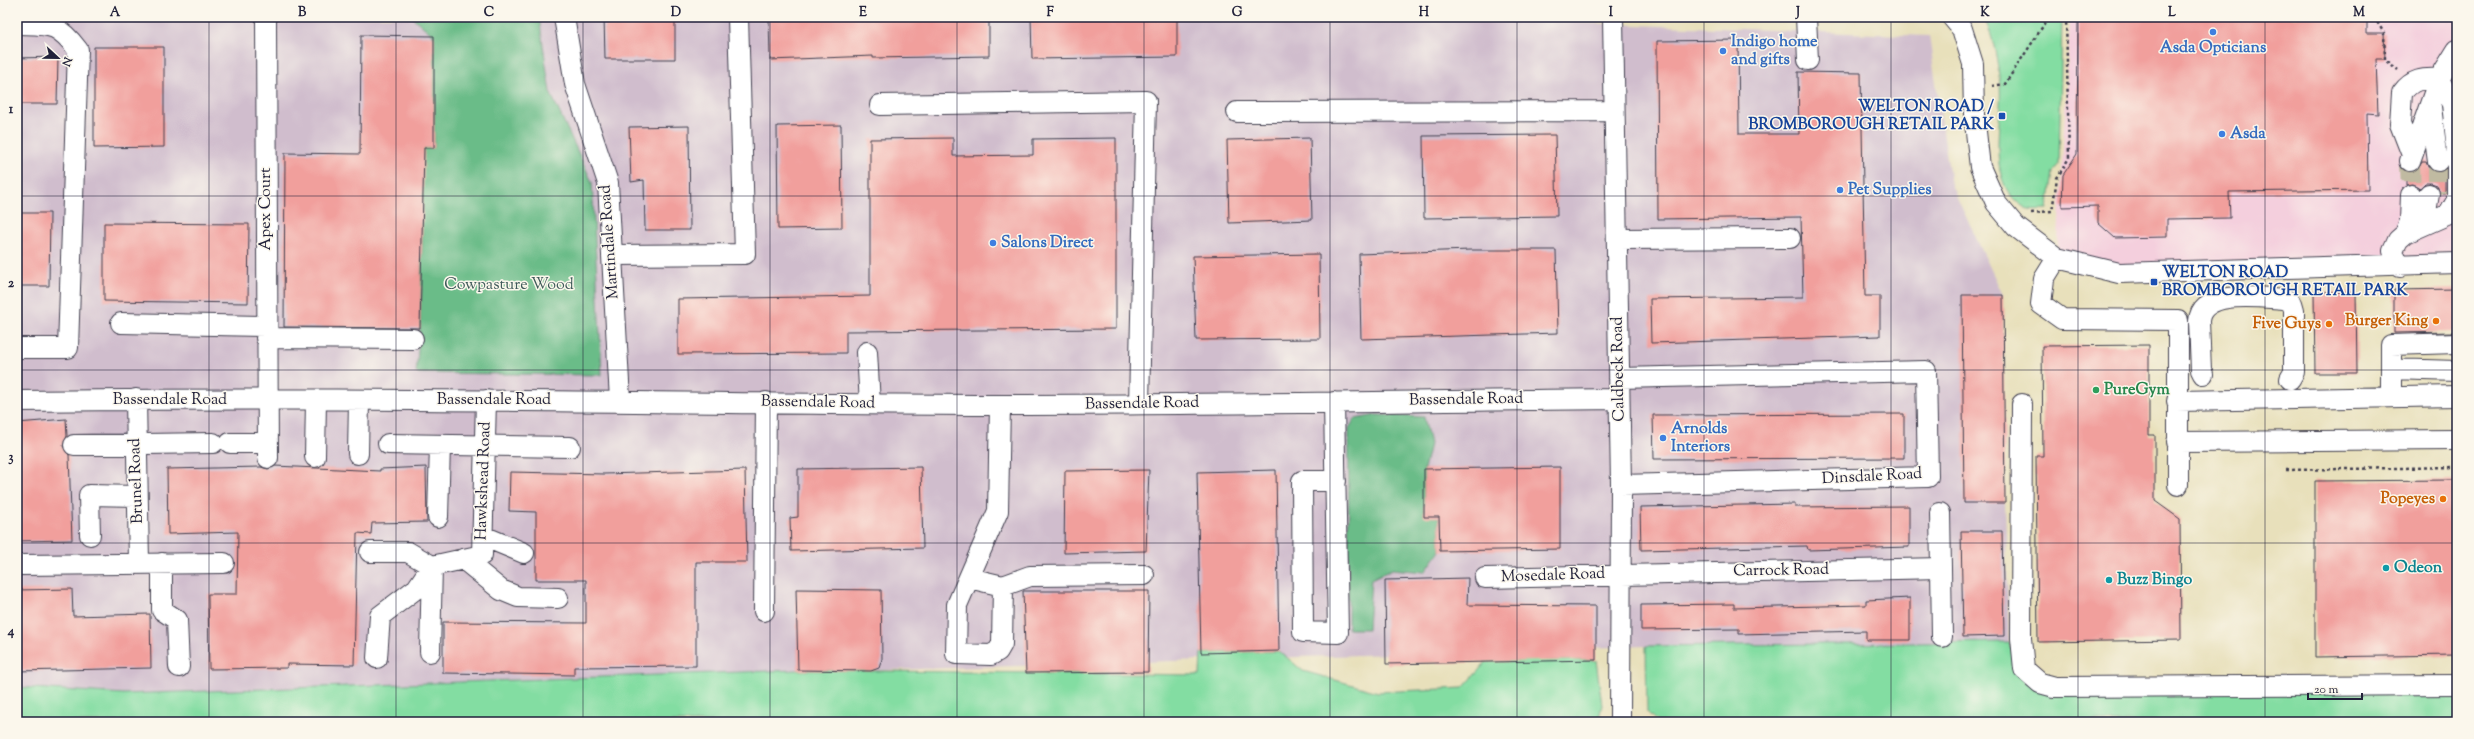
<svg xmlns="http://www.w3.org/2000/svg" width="2474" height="739" font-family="'Sorts Mill Goudy',serif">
  <rect width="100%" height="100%" fill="#fbf7ec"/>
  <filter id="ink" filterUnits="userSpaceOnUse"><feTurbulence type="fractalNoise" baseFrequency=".025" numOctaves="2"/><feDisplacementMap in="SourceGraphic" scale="8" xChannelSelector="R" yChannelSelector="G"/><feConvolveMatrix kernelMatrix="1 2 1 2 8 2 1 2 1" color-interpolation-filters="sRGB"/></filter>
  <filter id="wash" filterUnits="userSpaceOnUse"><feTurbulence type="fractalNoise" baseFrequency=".012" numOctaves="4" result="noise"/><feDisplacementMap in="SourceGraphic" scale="16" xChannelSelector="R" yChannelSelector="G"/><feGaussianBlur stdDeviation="0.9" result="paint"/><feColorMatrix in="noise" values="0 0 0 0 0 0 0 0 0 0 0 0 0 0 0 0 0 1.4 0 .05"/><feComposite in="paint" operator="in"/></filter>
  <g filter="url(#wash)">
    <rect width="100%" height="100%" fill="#e8e0bb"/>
    <!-- built -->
    <path fill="#f4cfdd" d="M2070 17H2457V263L2119 273 2057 258Z"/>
    <!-- industrial -->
    <path fill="#d0bdcd" d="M17 17H1580L1581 23 1929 36 1951 185 2003 295 2005 503 2009 642 1646 646 124 694 17 687Z"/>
    <!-- green -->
    <path fill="#83dda2" stroke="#52806e" d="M1983 17H2062L2059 165 2053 172 2048 209C2041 209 2029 211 2024 207 1984 183 2003 123 2000 85 1998 64 1994 35 1983 17Z
      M2009 642 2015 665 2026 682 2457 691V722H1657L1647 712 1646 646Z
      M1279 651 1303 671 1378 692 1463 688 1487 661 1596 660 1602 705 1598 722H17V687L124 694 798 670 1200 675 1201 653Z"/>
    <!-- forest -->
    <path fill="#6abc88" stroke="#466f62" d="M412 17H539L550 92 592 182 602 375 416 373 420 328 422 242 420 148H434V36Z
      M1377 415 1424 417 1430 444 1424 469V516L1439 517 1440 551 1425 572 1392 569 1371 579 1368 629H1348L1349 428 1355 419Z"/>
    <g id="blocks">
      <!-- building -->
      <path fill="#f19f9c" d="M604 17H675V59H605Z
        M769 17H989V56L873 58V56L770 60Z
        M1031 17H1177V57L1032 59Z
        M2078 17H2367V33H2384L2385 59H2376L2378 114 2367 113 2368 190 2229 192 2230 218 2167 219V237L2115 238 2098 223V206L2062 207 2063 175 2077 154Z
        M361 35 434 36V148H424L420 328 284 327 285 153 360 154Z
        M1738 40 1739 134H1799L1798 72 1861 73 1865 296H1880V336L1651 343 1650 299 1803 297 1801 217 1658 219 1657 41Z
        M94 47H164V147L94 148Z
        M58 57 57 104H17V58Z
        M841 125 842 228 778 229 777 126Z
        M689 126 690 230H645L644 180 631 182 629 127Z
        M1555 135 1557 216 1424 218 1423 136Z
        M953 138V156L1033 155V139L1116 138V329L846 331V353L678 354V299L870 296V139Z
        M1310 138 1312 220 1229 223 1227 140Z
        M2422 161H2426L2429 168 2434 172 2445 170V194H2440L2437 185 2431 183H2425L2420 188 2412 184 2406 185V172L2417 170Z
        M17 213H50L49 286H17Z
        M104 223 249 224 248 303 104 301Z
        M1470 250H1556L1558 333 1361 339 1359 254Z
        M1319 254 1320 339 1196 340 1193 256Z
        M2457 289V332L2394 333V290Z
        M2314 292H2356L2357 373H2315Z
        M1962 295H2003L2005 503H1964Z
        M2149 345V435H2155V501L2180 519 2181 640 2038 642 2036 456H2043L2042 346Z
        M1904 414V458L1654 459 1653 415Z
        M66 419 67 436 63 446 69 455 72 540 17 541V423Z
        M275 466 380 471V469L426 467 427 522 372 523 371 534 357 533 354 665 287 664V668L209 669 208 594H237L238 532 168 534 167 469 261 467 268 469Z
        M921 467 923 548 791 551 790 518 798 517V469Z
        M1560 467V549L1440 551 1439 517H1424V469Z
        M745 470 747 562H696V666L574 667V675L443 673V622L586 623V580H536V512L509 511 510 472 604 474Z
        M1149 470 1146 551 1064 553 1065 471Z
        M1276 470 1279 651 1201 653 1197 472Z
        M2457 480V655L2315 657V481Z
        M1795 504V507L1909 506V547L1808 550 1807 546 1641 550 1640 507Z
        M1961 531H2002L2004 636 1963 637Z
        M1468 578 1467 605 1596 606V660L1386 664 1385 580Z
        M72 589 73 616 150 614 151 668 17 671V590Z
        M796 589 881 590 882 659 879 668 871 671 798 670Z
        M1023 591H1149L1148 672 1026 673Z
        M1910 598V640H1866V631L1739 634V629L1641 630V605L1734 604V608L1866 605V600Z"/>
    </g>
  </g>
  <g filter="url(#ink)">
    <use href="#blocks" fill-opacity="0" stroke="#403e4e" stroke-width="1"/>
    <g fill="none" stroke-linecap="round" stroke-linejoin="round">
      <!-- minor-tunnel -->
      <path stroke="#c0baa1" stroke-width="20" stroke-dasharray="20 10" stroke-linecap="butt" d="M2410 161 2411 195
        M2438 161V194"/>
      <defs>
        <path id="minor" d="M266 17 268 458
          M564 17 575 84 608 183 620 400
          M1613 17 1621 485 1620 722
          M1806 17 1808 60
          M1952 17 1962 29 1973 64 1974 114 1980 167 1996 203 2016 227 2057 258 2119 273 2457 263
          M17 24C50 25 57 22 78 50L68 348H17
          M880 105 1146 101 1139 404
          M2431 107 2438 161
          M1237 112 1614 111
          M2410 161 2439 79 2457 50
          M2424 224 2429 194
          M2406 233 2410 221 2411 195
          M1617 239 1790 238
          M612 255 745 254 738 17
          M2057 258 2044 279 2041 304 2062 319 2178 320V485
          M2400 267 2393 251 2398 240 2406 233 2449 214 2457 200V149L2452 104 2439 79C2423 78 2412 79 2402 93L2400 124 2412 155
          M121 323 266 326
          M266 338 413 339
          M867 352 870 404
          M2391 369 2457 371
          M2203 374 2201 370 2199 321C2201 288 2263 298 2285 299L2292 303 2294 310V372L2290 379
          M1619 378 1926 371 1928 477 1621 485
          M2391 397V345L2457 343
          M136 399 139 563
          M17 401C344 396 672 404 999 405 1206 405 1413 401 1619 399
          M2177 401 2457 396
          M1334 402 1338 633 1303 632 1302 481H1336
          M2022 404 2021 638 2024 669 2040 683 2055 687 2457 685
          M1000 405 998 511 957 605 956 654 991 655 998 651 1002 644 1003 586
          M2177 442 2457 440
          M230 443H267
          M388 444 570 447
          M74 445 213 443
          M358 454 359 400
          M315 457 316 400
          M438 517 440 445
          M90 535 89 495 137 496
          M483 536 524 553
          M370 552H408L432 566 430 652
          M463 559 501 590 518 597 558 598
          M162 563V610L177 620 179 667
          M20 565 224 563
          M1941 568 1942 637
          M969 578 1003 586 1030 576 1144 575
          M1485 578 1941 568 1940 513
          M764 611 766 402
          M377 658 380 616 417 588 432 566 482 555 486 400"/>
      </defs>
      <!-- minor casing -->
      <use href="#minor" stroke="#403e4e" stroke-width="22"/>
      <!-- path -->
      <path stroke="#403e4e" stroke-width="2.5" stroke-dasharray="3 3" stroke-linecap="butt" d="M2060 17H2067
        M2374 17 2384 33 2385 59 2398 70
        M1992 86 2005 84 2049 17
        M2031 213 2052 211 2057 178 2069 158 2066 17
        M2286 470 2457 467"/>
      <!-- minor -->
      <use href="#minor" stroke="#fff" stroke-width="20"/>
    </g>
  </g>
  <!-- grid -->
  <path fill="none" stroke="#22223b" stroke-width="1" stroke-opacity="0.55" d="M209 17V722M396 17V722M583 17V722M770 17V722M957 17V722M1144 17V722M1330 17V722M1517 17V722M1704 17V722M1891 17V722M2078 17V722M2265 17V722M17 196H2457M17 370H2457M17 543H2457"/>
  <!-- markers -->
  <g fill="#3f7fe0" stroke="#fbf7ec" stroke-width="1.5">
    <circle cx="2213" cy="32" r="4"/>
    <circle cx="1723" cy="51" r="4"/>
    <circle cx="2222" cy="134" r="4"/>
    <circle cx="1840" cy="190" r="4"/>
    <circle cx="993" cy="243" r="4"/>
    <circle cx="1663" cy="438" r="4"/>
  </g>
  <g fill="#1a4fb4" stroke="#fbf7ec" stroke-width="1.5">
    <rect x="1998" y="112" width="8" height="8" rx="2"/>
    <rect x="2150" y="278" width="8" height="8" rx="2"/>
  </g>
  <g fill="#e8710a" stroke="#fbf7ec" stroke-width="1.5">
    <circle cx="2436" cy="321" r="4"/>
    <circle cx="2329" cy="324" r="4"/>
    <circle cx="2443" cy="499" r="4"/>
  </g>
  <circle fill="#2e9e5b" stroke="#fbf7ec" stroke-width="1.5" cx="2096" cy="390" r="4"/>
  <g fill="#0f9aa8" stroke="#fbf7ec" stroke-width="1.5">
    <circle cx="2386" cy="568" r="4"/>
    <circle cx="2109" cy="580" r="4"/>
  </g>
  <g text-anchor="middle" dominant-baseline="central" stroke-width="3" stroke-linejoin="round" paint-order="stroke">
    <!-- shop labels -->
    <g font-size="16" font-weight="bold" fill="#366cbe" stroke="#fbf7ec" text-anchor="start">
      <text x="1731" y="42">Indigo home<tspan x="1731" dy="18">and gifts</tspan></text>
      <text x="2213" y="48" text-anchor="middle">Asda Opticians</text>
      <text x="2230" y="134">Asda</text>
      <text x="1848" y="190">Pet Supplies</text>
      <text x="1001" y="243">Salons Direct</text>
      <text x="1671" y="429">Arnolds<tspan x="1671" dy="18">Interiors</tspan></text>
    </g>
    <!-- transit labels -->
    <g font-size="16" font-weight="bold" fill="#164399" stroke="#fbf7ec" text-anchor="end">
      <text x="1994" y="107">WELTON ROAD /<tspan x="1994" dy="18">BROMBOROUGH RETAIL PARK</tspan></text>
      <text x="2162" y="273" text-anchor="start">WELTON ROAD<tspan x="2162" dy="18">BROMBOROUGH RETAIL PARK</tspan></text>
    </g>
    <!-- street labels -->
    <g font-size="16" fill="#22223b" stroke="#fbf7ec">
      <text transform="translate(266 209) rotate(-90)">Apex Court</text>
      <text transform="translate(610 242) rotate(-94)">Martindale Road</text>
      <text transform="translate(1619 369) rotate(-91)">Caldbeck Road</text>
      <text x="170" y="400">Bassendale Road</text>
      <text x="494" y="400">Bassendale Road</text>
      <text transform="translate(1466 400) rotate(-1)">Bassendale Road</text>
      <text transform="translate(818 403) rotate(1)">Bassendale Road</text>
      <text transform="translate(1142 404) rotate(-1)">Bassendale Road</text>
      <text transform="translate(1872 477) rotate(-3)">Dinsdale Road</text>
      <text transform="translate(137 481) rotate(-92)">Brunel Road</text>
      <text transform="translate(484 481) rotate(-88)">Hawkshead Road</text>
      <text transform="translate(1781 571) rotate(-1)">Carrock Road</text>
      <text transform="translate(1553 576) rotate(-2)">Mosedale Road</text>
    </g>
    <!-- park labels -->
    <g font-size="16" fill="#3f5a5a" stroke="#fbf7ec">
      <text x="509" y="285">Cowpasture Wood</text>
    </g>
    <!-- food labels -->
    <g font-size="16" font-weight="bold" fill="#c56008" stroke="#fbf7ec" text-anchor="end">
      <text x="2428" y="321">Burger King</text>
      <text x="2321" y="324">Five Guys</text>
      <text x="2435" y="499">Popeyes</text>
    </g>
    <!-- leisure labels -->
    <g font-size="16" font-weight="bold" fill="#27864d" stroke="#fbf7ec" text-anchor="start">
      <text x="2104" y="390">PureGym</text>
    </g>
    <!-- culture labels -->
    <g font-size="16" font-weight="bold" fill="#0d838f" stroke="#fbf7ec" text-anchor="start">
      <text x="2394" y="568">Odeon</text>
      <text x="2117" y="580">Buzz Bingo</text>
    </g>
  </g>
  <!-- margin -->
  <rect width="2474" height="739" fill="none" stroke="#fbf7ec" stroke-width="44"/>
  <!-- north arrow -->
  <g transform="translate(58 58) rotate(112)" stroke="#fbf7ec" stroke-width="3" paint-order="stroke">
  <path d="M0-3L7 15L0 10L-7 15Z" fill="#22223b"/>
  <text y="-6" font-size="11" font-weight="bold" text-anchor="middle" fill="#22223b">N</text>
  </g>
  <!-- scale -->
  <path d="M2308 693v6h54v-6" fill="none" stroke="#22223b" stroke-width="2"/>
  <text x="2314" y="693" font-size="12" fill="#22223b" stroke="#fbf7ec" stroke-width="3" paint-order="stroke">20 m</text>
  <rect x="22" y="22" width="2430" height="695" fill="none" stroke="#22223b" stroke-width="1.5"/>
  <g font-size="13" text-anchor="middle" font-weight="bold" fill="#22223b">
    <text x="115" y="16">A</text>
    <text x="302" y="16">B</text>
    <text x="489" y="16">C</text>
    <text x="676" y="16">D</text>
    <text x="863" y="16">E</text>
    <text x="1050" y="16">F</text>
    <text x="1237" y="16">G</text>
    <text x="1424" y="16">H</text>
    <text x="1611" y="16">I</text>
    <text x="1798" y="16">J</text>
    <text x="1985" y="16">K</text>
    <text x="2172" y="16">L</text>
    <text x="2359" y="16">M</text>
    <text x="11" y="113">1</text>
    <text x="11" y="287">2</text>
    <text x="11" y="461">3</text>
    <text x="11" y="635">4</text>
  </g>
</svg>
